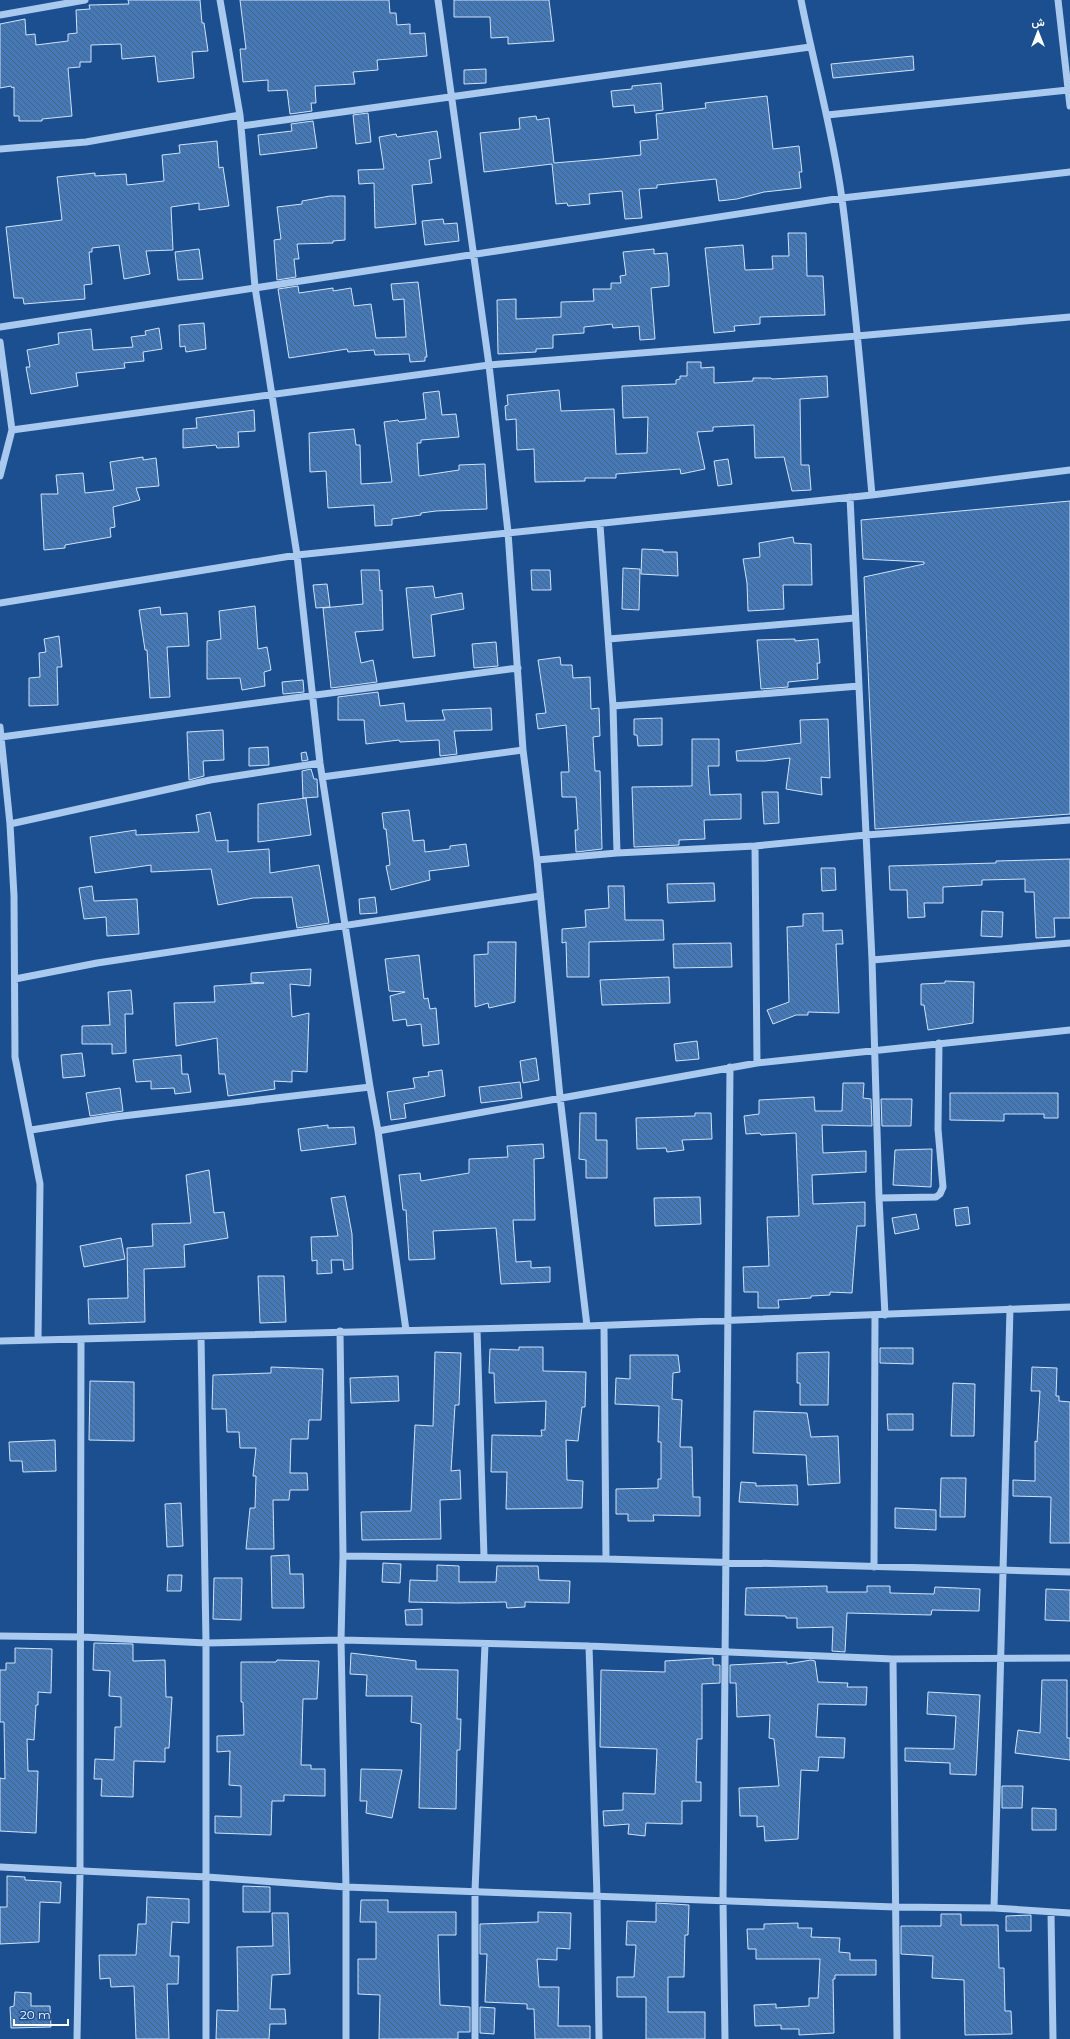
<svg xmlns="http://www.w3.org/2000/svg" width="1070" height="2039" font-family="Montserrat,Vazirmatn,sans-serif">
  <defs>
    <pattern id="building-back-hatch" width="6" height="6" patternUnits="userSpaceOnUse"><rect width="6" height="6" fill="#4478b7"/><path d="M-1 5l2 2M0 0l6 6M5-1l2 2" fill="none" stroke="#486282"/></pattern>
  </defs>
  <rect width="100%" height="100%" fill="#1b4f8f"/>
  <!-- building -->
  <path fill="url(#building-back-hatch)" stroke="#cfe3fa" d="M128 0H200L202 23H204L208 51 192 52 194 78 158 82 155 56 122 59 121 44 91 45V62H80V67L68 68 72 116 42 119V121H19V116H14V87L12 88 11 86 0 88V24L25 19 26 35 35 34 36 45 68 41V34L77 33 76 10 90 9 89 5 129 4Z
    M240 0H389L390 13H396L397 25 410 24V34L425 33 427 56 377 60 378 70 353 72 355 84 315 86 316 103H311L312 111 290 114 287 90 268 91V80L243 82 240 49H246Z
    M454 0H549L554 41 508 44V37L491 38 490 17H454Z
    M913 56 914 70 833 78 831 64Z
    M486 69V83L464 84V70Z
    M661 83 663 110 635 113 634 105 613 107 611 91 632 89V86Z
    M767 96 773 149 799 146 802 172H799L801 188 764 192 737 199 719 201 716 179 657 185V188L639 189 642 218 625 219 622 191 589 194 590 204 568 206 567 203 556 204 552 164 484 172 480 133 520 129 519 118 536 116 537 120 549 118 554 163 602 159 641 155 640 141 658 139 656 114 706 108 705 103Z
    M368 113 371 142 356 144 353 115Z
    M313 121 317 148 260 155 258 135 292 131 291 124Z
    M437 131 441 158 429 160 432 183 412 185 416 224 375 228 374 183 359 184 358 170 384 169 379 137 396 134 397 137Z
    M217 141 219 168 223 167 229 206 199 210V203L171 207 173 250 146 251 150 274 124 279 119 245 92 248V252H89L92 284 84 285 85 299 24 304 23 298H14L6 227 62 220 57 177 95 173V176L126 174 127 185 164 181 162 155 180 153 179 145Z
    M330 196H345V240L333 241V243L297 244 299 259H294L296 277 277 280 274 240 281 239 277 207 302 204V201Z
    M443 219 444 224 457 223 459 241 425 245 422 221Z
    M788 233H806L807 276H823L825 315 760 317V324L734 326 735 331 714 333 705 248 743 245 745 270 773 269 772 256H789Z
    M199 249 203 279 178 280 175 252Z
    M654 249V254L667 253 669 274V286L651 288 655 339 640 340 639 326 613 328 612 324 584 327V333L553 335V348L536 349V352L498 354 497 300 516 299V319L561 317V302L594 301 593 289H611V283H621L620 276 626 275 623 252Z
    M418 282 427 357H425V361L410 362 409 354 375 355 374 350 348 352 347 349 289 358 278 289 298 286 299 293 333 288V291L351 288 354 306 371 304 376 338 406 337 404 299 393 300 391 284Z
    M204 323 206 349 186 352 185 346 180 347 179 325Z
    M159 328 162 349 143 352 144 361 124 363 125 368 76 373 78 386 31 394 26 367H30L27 350 59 344 58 333 91 329 93 350 133 347 131 337 146 335 145 331Z
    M687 362H701V368L714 367V383L753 381V378H771L772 379 827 376 828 397 800 399 801 465H809L811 490 792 491 784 457 755 458 754 425 713 427V431L697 432 705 469 681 474 680 469 616 474V478H585V481L535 482 534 449 517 450 516 419 506 420 505 406 508 405 507 395 559 390 561 411 614 409 616 454 647 453 648 417 623 418 622 386 676 384V380L680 379V376H687Z
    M439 391 442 415 456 414 459 437 421 440V443H417L419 476 459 470V465L485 464 487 509 436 511 421 513V515L392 519V525L375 526 374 505 328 508 326 471 310 472 309 433 354 429 356 445H360L361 484 392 482 384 422 398 420 399 422 426 419 423 393Z
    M254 410 255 431 238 432 239 447 217 448 216 445 183 448V429L197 428 196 418Z
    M143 457V460L156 458 159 486 136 488 140 500 113 507 115 527 110 528 111 537 65 545V548L44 550 41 494H58L56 475 83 473 85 493 114 490 110 462Z
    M728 459 732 484 718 486 714 461Z
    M1070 501V814L875 829 864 577 924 564V562L863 559 861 520Z
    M793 537 794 543 811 544 812 585H783L784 609 748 611 747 583 743 559 760 557 759 543Z
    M642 549 663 550V552H677L678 576 641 574Z
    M623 568 640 569 639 610 622 609Z
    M361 570H379L380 591 382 590 383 630 355 632 361 663 373 660 377 682 331 688 323 608 363 604Z
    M531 570H550L551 590H532Z
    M327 584 330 607 316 608 313 585Z
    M433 586 435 598 462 593 464 609 431 615 435 656 413 658 406 588Z
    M255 606 258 649 267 647 271 670 264 672 265 686 242 690 240 678 207 679V641L221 639 219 611Z
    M160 607 161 615 187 613 189 646 167 647 170 697 150 698 147 650H145L139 610Z
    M59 636 62 667H57L58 705 29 706V678L40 677 39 653 46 652 44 639Z
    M795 639V641L818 639 820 663H817L818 679 788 682V687L761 689 757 640Z
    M496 642 498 666 474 668 472 644Z
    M560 657 561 665H572L573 678 590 677 591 709 599 708 600 736 593 737 595 771H600L602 849 576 852 575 830H578L576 797H562L561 772H569L566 725 538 729 536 714 546 713 538 660Z
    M303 680 304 692 283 694 282 682Z
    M378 692 380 706 404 703 406 721 445 720 442 710 491 708 492 730 454 731 457 754 440 756 439 740 400 742 399 740 366 744 364 720H338V697Z
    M662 718V745L638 746 637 735H634V719Z
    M828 719 830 778 821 777 822 795 786 789 790 758 765 761H737L736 751 801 743 800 720Z
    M223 730 224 760 203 761 204 776 189 780 187 732Z
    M692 739H719V766H708L710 795 741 794V819L704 820 705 839 679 840V845L634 847 632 787 692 786Z
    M268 747 269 765 249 766V748Z
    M306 752 308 760 302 761 301 753Z
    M311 769 314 779H317L318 797 303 798 302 771Z
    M762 792H778L779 823 764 824Z
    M306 798 311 835 258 842V804Z
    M409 810 413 841 424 840 425 852 450 849V846L466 844 469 866 429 871 430 880 391 890 386 866 390 865 386 829H384L382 813Z
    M210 812 216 841 228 840V852L269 849 270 873 319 865 329 923 297 928 292 897 253 898 218 905 211 869 151 872V865L95 873 90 837 136 830V835L199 832 196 815Z
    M1070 859V918H1054L1055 937 1036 938 1034 892H1025V879L982 880V885L943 887V903H924L925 917 908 918 907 890H890L889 866 996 863V861Z
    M821 868H835L836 890 822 891Z
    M714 883 715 901 668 903 667 884Z
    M92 886 94 901 137 899 139 934 107 936 106 917 84 919 79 888Z
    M608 886H624L625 920H663L664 940 589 942V977H567L566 942 562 943V929L586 927 585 910 609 908Z
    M375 897 377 913 360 914 359 899Z
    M982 911 1003 912 1002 937 981 936Z
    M823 913V931L842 930 843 944H836L839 1013 808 1012V1015H796L773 1024 767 1010 789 1002 787 927 803 926V914Z
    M488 942H516L515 1002 489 1008 488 1003 475 1007 474 955 488 954Z
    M731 943 732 967 674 968 673 944Z
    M419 955 424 999 428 998 430 1009 436 1008 439 1044 423 1046 421 1024 407 1026 406 1019 393 1021 390 996 405 992 389 991 385 959Z
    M311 969 310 986 290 984 292 1017 309 1013 307 1072 292 1071V1082L274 1081 275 1089 228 1096 225 1074H219L217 1038 176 1046 174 1003 215 1002 214 986 264 983 251 982V973Z
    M669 977 670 1003 602 1005 600 980Z
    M945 981 974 982 973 1023 928 1030 924 1005H921V984L945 983Z
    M131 990 133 1014H125L126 1053 112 1054V1044H82V1026L110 1025 108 992Z
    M697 1041 699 1059 676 1061 674 1044Z
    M82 1053 85 1076 63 1078 61 1055Z
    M181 1055 182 1074H188L191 1092 175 1094 174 1088 151 1089V1081L136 1082 133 1060Z
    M536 1058 539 1080 523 1083 520 1061Z
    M442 1070 445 1096 404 1104 406 1118 391 1120 387 1092 415 1088 413 1078 429 1076 428 1072Z
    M520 1082 522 1098 481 1103 479 1087Z
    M843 1083H864L863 1098 871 1099 872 1126 822 1125 823 1153 866 1151V1172L812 1175 813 1204 865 1202V1226H857L852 1293 830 1292V1295L811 1296V1298L778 1300 779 1308H758V1292H744L743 1267 769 1266 767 1217 799 1216 796 1133 761 1135 760 1133 746 1134 744 1116 759 1114V1100L814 1097 815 1111H842Z
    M120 1088 123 1111 90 1116 86 1093Z
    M950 1093H1058V1118H1044V1114H1004V1121L950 1120Z
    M881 1099H912L911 1126H882Z
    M580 1113H596V1140H607V1178H586V1160L579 1159Z
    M695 1113H711L712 1139 682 1140 684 1150 667 1152 666 1148 637 1149 636 1118 695 1116Z
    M328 1125V1128L354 1127 356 1144 301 1151 298 1129Z
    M543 1144 544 1158 534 1159 535 1220H513L516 1262 531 1261V1268L550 1267V1282L501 1284 496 1228 433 1231 435 1259 409 1260 406 1210H403L399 1175 420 1173 421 1181 469 1173V1159L508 1157 507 1146Z
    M932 1149 931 1187 893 1185 895 1150Z
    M209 1170 214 1213 224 1212 228 1238 184 1245 185 1267 144 1269 145 1322 89 1324 88 1299 128 1298 127 1248 153 1246 152 1224 191 1223 186 1175Z
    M345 1196 352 1234 353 1269 344 1270 343 1260H331L332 1273 317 1274V1260L312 1261 311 1237 338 1236 331 1198Z
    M700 1197 701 1224 655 1226 654 1198Z
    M968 1207 970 1224 956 1226 954 1209Z
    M916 1214 919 1229 895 1234 892 1218Z
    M121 1238 125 1259 84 1267 80 1246Z
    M258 1276H284L286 1322 260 1323Z
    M519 1347H543V1371L586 1372 585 1407H582L578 1441 566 1440 567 1480 583 1481 582 1508 506 1509 507 1472H491L492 1435 542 1436 541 1430H545L546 1401 495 1403 494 1373H489L490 1349 519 1350Z
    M880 1348H913V1364L880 1363Z
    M435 1352 461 1353 459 1405H455L451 1471 460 1470 461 1499 440 1500 441 1539 362 1540 361 1512 411 1511 415 1425 433 1426Z
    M829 1352 828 1405H800V1383H797V1353Z
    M630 1355H678L680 1372 673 1373 672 1399 682 1400 680 1447H692L693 1497H700V1516L653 1515 654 1521H628V1514H616V1489L658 1488V1479H661V1442H658L659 1406 615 1404 616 1378 630 1379Z
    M271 1367 323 1369 321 1420H309L308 1439H291L290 1473H307L308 1490H290L289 1500H273L274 1549H246L250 1508H255L256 1476H253L256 1448H240L239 1432H227L226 1409H212L213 1375 271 1373Z
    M1032 1367 1057 1368 1056 1396H1059V1401L1070 1402V1543H1050L1051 1497 1013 1496V1480L1035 1481V1441L1037 1442 1040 1391H1031Z
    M398 1376 399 1401 351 1403 350 1378Z
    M90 1381 134 1382V1441L89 1440Z
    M953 1383 975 1384 974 1436H951Z
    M754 1411 807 1413 811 1437 838 1436 840 1483 808 1485 806 1455 753 1453Z
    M887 1414H913V1430H888Z
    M55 1440 56 1471 23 1472 22 1461H10L9 1442Z
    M941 1478H966L965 1517H940Z
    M741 1482 756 1483V1486L797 1485 798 1505 739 1502Z
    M181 1503 183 1546 167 1547 165 1504Z
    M895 1508 936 1510V1530L895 1528Z
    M289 1555 290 1574H303L304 1608H272L271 1556Z
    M383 1563 401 1564 400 1583 382 1582Z
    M437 1565 459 1566V1582H496L497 1566H538L539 1580 570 1581 569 1603 525 1602V1607L507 1608 506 1602 458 1603 409 1602 410 1580 437 1581Z
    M168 1575H182L181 1591H167Z
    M214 1578H242L241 1620 213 1619Z
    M827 1586V1592H867V1586H890V1593L934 1594 935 1587 980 1589 979 1611 932 1610 931 1615 847 1613 845 1652 832 1651 833 1627 797 1628V1618H786V1616L745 1615 746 1588Z
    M1046 1589 1070 1590V1621L1045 1620Z
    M422 1609V1625H406L405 1610Z
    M94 1643 133 1644V1661L165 1660 166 1697H172L169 1748H165V1762L134 1761 133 1797 101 1796 102 1779H94L95 1759 114 1760 115 1727H121V1697L109 1696 110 1671 93 1670Z
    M15 1648 52 1649 51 1693 38 1692V1705H36L34 1740 27 1739 28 1771H38L36 1833 0 1831V1778L5 1779 4 1722H0V1670H6V1663H15Z
    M351 1653 416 1661V1669L458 1670 457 1719H461L460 1750H457L456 1809 419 1808 421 1724 411 1722 412 1696H366L367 1675 350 1674Z
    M713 1658V1665H720V1683L702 1684V1739H697L696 1782H701V1801H682V1824L646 1823 645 1836 628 1834 629 1824 604 1826 603 1811 623 1810V1793L655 1794 657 1749 600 1747 601 1670 665 1672V1661Z
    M277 1660 319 1661 317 1699H303L301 1765H311V1769H325V1796L284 1795V1801H272L271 1835 215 1833V1816L241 1817V1786L229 1785 230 1751 217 1752V1736L244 1735 243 1702H241V1662H276Z
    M811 1660 815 1661 818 1682 848 1683 847 1687H867L866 1705 818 1704 816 1737 845 1738 844 1758 819 1757 818 1771 801 1770 798 1839 765 1841 764 1826 757 1827V1816H740L739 1788 779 1786 774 1739 769 1738 770 1715 737 1717 736 1683H730V1665L787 1662V1664Z
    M1042 1680H1067V1738H1070V1760L1015 1753 1018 1730 1040 1733Z
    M928 1692 980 1695 976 1775 950 1774V1763L905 1761V1748L954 1749 956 1716 927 1714Z
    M361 1769 402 1770 392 1818 366 1813 367 1801H360Z
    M1002 1786H1023L1022 1808H1002Z
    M1032 1808 1056 1809V1830H1032Z
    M7 1876 25 1877V1880L61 1882 60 1903 40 1902 39 1942 0 1944V1907H7Z
    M243 1886 270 1887V1912H243Z
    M147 1897 189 1899V1923L172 1922 170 1956H179L178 1984H167L169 2039H136L134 1986 111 1987 110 1978 100 1979 99 1955H136L138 1924H146Z
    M361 1900H388V1912H456V1935H438L440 2005 470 2007V2032H458V2039H379L380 1995 358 1994V1959H376V1922H360Z
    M656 1903 689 1905 688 1935H685L684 1977H668V2012H705V2039H646V1997H617V1977H634L636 1945H626L627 1921 656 1922Z
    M538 1912 571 1913 570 1949 557 1948V1960L537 1959 539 1987H559L558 2026H590V2039H535L534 2009H527V2004L485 2002 487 1954H480V1924L538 1922Z
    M272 1913H288L290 1974 272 1975 270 2009H285L286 2024H270L269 2039H216L217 2010 238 2011 237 1947 273 1946Z
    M941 1914H961V1925H998L999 1968H1004L1005 2011H1011L1012 2034 965 2035 964 1980 932 1978 933 1956 901 1954V1926H941Z
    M1031 1915V1931H1006V1916Z
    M798 1923V1928H812L811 1937 840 1938 839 1952 850 1953V1960H876V1975H835V1979H833L834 2033 799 2035V2029H781V2025L755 2026 754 2005 776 2004V2008L809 2006V1998H818L820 1959H756V1949H748L747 1929H764V1924Z
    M15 1992 31 1993V2006H50L51 2027 11 2028 10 2007 14 2006Z
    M480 2007 495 2008 494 2034 480 2033Z"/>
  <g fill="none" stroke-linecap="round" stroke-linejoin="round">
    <!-- minor -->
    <path stroke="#a9c9ee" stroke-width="7" d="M220 0 240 115 255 287 297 555 320 763 370 1087 378 1131 406 1330
      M438 0 489 365 508 532 523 750 537 860 560 1097 587 1326
      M801 0C814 66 833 132 842 199 855 297 863 396 872 495
      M1058 0 1070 106
      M0 15 85 0
      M827 115 1068 90
      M241 126 810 47
      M0 149 86 142 240 115
      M0 327 842 198 1070 172
      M0 342 12 430 0 476
      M12 430 489 365 857 336 1070 317
      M850 497 872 960 879 1198 885 1315
      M600 525 613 706 617 853
      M0 603 297 555 872 495 1070 470
      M609 639 855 618
      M613 706 859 686
      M0 727 10 824 14 896 15 1057 40 1184 38 1340
      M1 737 518 668
      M322 777 523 750
      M10 824 210 780 320 763
      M755 846 757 1063
      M537 860 617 853 755 846 866 835 1070 820
      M872 960 1070 943
      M15 979 97 963 540 896
      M31 1130 114 1117 370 1087
      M378 1131 757 1063 1070 1030
      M879 1198 936 1197 940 1194 943 1187 938 1129 939 1043
      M604 1326 606 1559
      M477 1329 484 1557
      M340 1331 343 1556 341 1640 346 1887V2039
      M201 1336 206 1643V2039
      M0 1341 587 1326 1070 1307
      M343 1556 606 1559 1070 1572
      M874 1567 875 1315
      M0 1636 82 1637 206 1643 341 1640 589 1646 893 1659 1070 1658
      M589 1646 597 1896 599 2039
      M893 1659 897 2039
      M0 1867 207 1877 346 1887 895 1907 994 1908 1070 1913
      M994 1908 1010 1309
      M1051 1913 1053 2039
      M77 2039 80 1872 81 1340
      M475 2039V1891L485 1644
      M725 2039 723 1901 730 1067"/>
  </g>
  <!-- north arrow -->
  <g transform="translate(1038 32)" stroke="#1b4f8f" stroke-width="3" paint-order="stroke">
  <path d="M0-3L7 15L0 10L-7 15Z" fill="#ffffff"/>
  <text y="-6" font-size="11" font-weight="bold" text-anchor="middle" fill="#ffffff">ش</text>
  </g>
  <!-- scale -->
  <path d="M14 2019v6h54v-6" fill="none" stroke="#ffffff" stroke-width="2"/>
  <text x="20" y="2019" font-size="12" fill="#ffffff" stroke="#1b4f8f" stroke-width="3" paint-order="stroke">20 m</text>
</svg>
